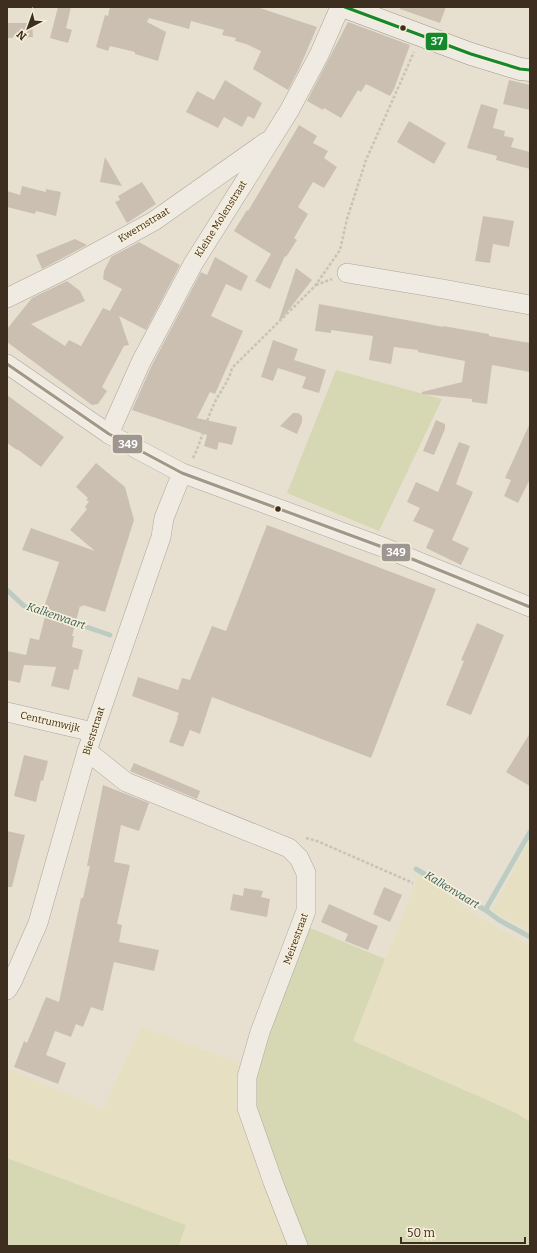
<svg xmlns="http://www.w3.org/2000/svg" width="537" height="1253" font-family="Bitter,serif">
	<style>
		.farmland { fill: #e6dfc2 }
		.green { fill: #d6d7b3 }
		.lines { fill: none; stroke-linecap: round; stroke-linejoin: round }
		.stream { stroke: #bcccc2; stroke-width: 5 }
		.building { fill: #cbbfb2 }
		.street-casing { stroke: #ada599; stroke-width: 20 }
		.secondary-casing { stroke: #9c958a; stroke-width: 23 }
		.path { stroke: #c8c2b9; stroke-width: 2.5; stroke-dasharray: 3 2; stroke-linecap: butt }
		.street { stroke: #efebe3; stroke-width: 19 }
		.secondary { stroke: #efebe3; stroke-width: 22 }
		.bus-1-casing { stroke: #f7eed8; stroke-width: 6 }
		.bus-2-casing { stroke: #f7eed8; stroke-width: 6 }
		.bus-1 { stroke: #9e9690; stroke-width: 3 }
		.bus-2 { stroke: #15882e; stroke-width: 3 }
		.bus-dot { fill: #3d2e20; stroke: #f7eed8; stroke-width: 1.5 }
		.labels { text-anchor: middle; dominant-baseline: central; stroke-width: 3.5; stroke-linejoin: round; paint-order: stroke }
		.street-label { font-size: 10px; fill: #3d2e20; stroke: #f7eed8 }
		.water-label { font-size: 11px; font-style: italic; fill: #2f5d5a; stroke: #f7eed8 }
		.line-badge { stroke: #f7eed8; stroke-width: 1.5 }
		.badge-label { font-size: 11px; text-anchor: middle; font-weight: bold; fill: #fff }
	</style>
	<rect width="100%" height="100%" fill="#e7e0d1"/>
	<g class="farmland">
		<polygon points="530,840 530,930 498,915 494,911 494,907"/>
		<polygon points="419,874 477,916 530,946 530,1122 516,1113 353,1041"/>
		<polygon points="141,1027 242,1064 292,1246 179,1246 186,1225 7,1158 7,1068 103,1110"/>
	</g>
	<g class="green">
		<polygon points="336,370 442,399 379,531 287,493"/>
		<polygon points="308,927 385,959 353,1041 516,1113 530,1122 530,1246 305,1246 269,1151 253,1093 259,1054"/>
		<polygon points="7,1158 186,1225 179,1246 7,1246"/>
	</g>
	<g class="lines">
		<g class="stream">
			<polyline points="7,590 24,606 52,616"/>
			<polyline points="69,621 110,635"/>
			<polyline points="416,869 487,911 499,920 530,937"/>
			<polyline points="487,911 487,907 530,832"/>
		</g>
	</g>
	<g class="building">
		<polygon points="58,7 71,7 66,28 72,30 68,43 50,38"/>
		<polygon points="110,7 257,7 317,27 299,69 288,90 253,69 261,51 246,44 235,41 236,38 222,35 224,30 191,21 189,29 149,18 147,22 166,32 158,61 135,54 135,52 110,46 108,51 96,47 105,15 108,16"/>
		<polygon points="400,7 446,7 440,23 400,9"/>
		<polygon points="348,22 410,45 394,89 390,96 366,84 361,92 358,90 341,118 324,108 323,110 307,101"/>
		<polygon points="7,23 32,23 33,37 7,38"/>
		<polygon points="225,80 262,103 254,119 248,116 242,127 224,117 218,128 186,112 197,91 214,100"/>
		<polygon points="509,80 530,85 530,110 503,104"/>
		<polygon points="481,104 498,109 493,128 505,131 504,136 514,138 511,147 530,152 530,169 496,160 497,156 467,148"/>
		<polygon points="409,121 446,143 434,164 397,142"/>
		<polygon points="299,125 317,136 313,143 328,151 324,158 337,167 324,188 313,182 298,207 308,214 294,238 297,240 286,257 285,256 270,289 255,281 271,254 234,231 247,210 248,211"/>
		<polygon points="105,157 122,186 100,182"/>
		<polygon points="142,182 156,204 127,223 115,202 120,200 118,196"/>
		<polygon points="22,186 46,192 46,189 61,192 56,216 36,211 35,214 7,207 7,191 20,195"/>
		<polygon points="483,216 514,221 509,247 493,244 490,263 475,261"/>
		<polygon points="75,239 87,245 42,269 36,255"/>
		<polygon points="139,242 180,265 146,330 119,316 129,345 124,346 102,387 107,391 98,404 92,405 7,342 7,329 32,298 67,281 80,291 85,301 31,324 65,346 69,340 81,346 103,308 110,311 122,289 103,279 104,271 111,257"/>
		<polygon points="215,257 248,276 241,291 226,284 211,316 243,331 215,394 210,392 197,418 237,427 232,445 219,442 217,450 204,446 207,435 132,410 151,367 201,272 207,275"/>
		<polygon points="296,268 312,280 281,320 279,320"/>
		<polygon points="319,304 428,324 443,327 443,326 489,334 489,336 530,343 530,372 492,365 487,404 472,402 472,399 422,394 422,392 462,382 465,361 418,352 418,350 394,347 391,364 369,360 373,336 331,330 331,333 315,331"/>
		<polygon points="273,340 298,349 294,360 326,370 319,393 302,388 306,377 278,368 273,381 261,377"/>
		<polygon points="7,395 64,437 41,467 17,449 17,450 7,443"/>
		<polygon points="293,413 298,413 302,416 302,422 297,434 280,426"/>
		<polygon points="436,420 445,424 445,429 434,455 423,451"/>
		<polygon points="530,423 530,479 518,503 504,496 511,480 505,478"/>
		<polygon points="459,442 470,446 456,484 473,492 452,540 469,548 461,565 426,548 434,530 413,521 420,508 407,502 416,482 438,492"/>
		<polygon points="96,463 125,487 134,520 105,612 83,605 82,607 80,606 72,636 74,636 72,647 83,650 78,670 74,669 69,690 51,686 56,667 24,665 20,683 7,680 7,651 26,655 30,638 39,640 48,605 45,604 59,562 22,550 31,528 95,551 70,530 87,509 85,507 89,501 86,500 88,498 76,487"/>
		<polygon points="267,525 436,589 371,758 212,697 200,734 190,730 183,747 169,742 178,718 177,717 179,713 132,696 138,677 178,690 182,678 190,680 212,626 226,631"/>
		<polygon points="477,623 504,635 471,715 446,705 464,661 461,660"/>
		<polygon points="530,733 530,786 506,772"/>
		<polygon points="24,755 48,761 43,781 41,780 36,802 14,796"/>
		<polygon points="134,763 200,791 197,799 132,772 130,771"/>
		<polygon points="103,785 149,803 139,831 121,825 114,862 130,865 117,924 122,925 119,942 159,950 154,971 114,962 103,1011 91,1007 83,1027 76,1024 71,1037 55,1031 46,1055 66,1063 58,1084 14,1067 24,1041 27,1043 46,997 59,1002 81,898 83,898 90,866 87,866"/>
		<polygon points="7,831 25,835 12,887 7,887"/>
		<polygon points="384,887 402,895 390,922 373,914"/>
		<polygon points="244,888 263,891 261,897 270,899 267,917 230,910 233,894 243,896"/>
		<polygon points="329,904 378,926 368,950 345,941 348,934 321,922"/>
	</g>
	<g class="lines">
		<defs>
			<g id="street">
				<polyline points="347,273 443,289 530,305"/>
				<polyline points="7,298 66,269 154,221 266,142"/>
				<polyline points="7,364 109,434 182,473 385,548 530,607"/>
				<polyline points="109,434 141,362 193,264 289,111 319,55 340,7"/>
				<polyline points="7,712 93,732"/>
				<polyline points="87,751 126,782 289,848 299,858 306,873 306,911 260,1032 247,1077 247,1108 273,1182 298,1246"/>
				<polyline points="7,990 12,982 38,923 87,751 161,537 164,518 182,473"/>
			</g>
			<polyline id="secondary" points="345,7 471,54 520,69 530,70"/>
		</defs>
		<use href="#street" class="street-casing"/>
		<use href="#secondary" class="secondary-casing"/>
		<g class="path">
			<polyline points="316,285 332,279"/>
			<path d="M193,458C202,440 206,420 215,402C221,390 229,381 232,368L315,286L340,250L347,219L366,160L414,52"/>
			<polyline points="306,838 317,841 413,883"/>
		</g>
		<use href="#street" class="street"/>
		<use href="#secondary" class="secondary"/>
		<defs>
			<polyline id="bus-1" points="7,364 109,434 182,473 385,548 530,607"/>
			<polyline id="bus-2" points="345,7 471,54 520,69 530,70"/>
		</defs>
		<use href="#bus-1" class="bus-1-casing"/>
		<use href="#bus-2" class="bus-2-casing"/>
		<use href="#bus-1" class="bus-1"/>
		<use href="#bus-2" class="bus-2"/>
	</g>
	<g class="bus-dot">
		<circle cx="403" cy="28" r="3.5"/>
		<circle cx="278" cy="509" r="3.5"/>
	</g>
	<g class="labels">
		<g class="street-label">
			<text transform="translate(221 219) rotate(-58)">Kleine Molenstraat</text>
			<text transform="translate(144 225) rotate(-31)">Kwernstraat</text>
			<text transform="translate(50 722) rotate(13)">Centrumwijk</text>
			<text transform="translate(94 731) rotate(-72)">Bieststraat</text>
			<text transform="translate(296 939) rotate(-70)">Meirestraat</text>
		</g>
		<g class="water-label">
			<text transform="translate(56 616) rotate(19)">Kalkenvaart</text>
			<text transform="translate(452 890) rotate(31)">Kalkenvaart</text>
		</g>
	</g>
	<g class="line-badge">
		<rect x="425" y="32" width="23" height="19" rx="4" fill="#15882e"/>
		<rect x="112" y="434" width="31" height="20" rx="4" fill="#9e9690"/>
		<rect x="381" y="543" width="30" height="19" rx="4" fill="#9e9690"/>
	</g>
	<g class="badge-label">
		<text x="437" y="45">37</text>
		<text x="128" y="448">349</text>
		<text x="396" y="556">349</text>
	</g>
	<rect width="537" height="1253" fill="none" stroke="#3d2e20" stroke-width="16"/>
	<g transform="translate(28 28) rotate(221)" stroke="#f7eed8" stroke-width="3" paint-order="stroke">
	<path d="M0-3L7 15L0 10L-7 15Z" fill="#3d2e20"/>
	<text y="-6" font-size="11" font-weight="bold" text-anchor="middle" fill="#3d2e20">N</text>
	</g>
	<path d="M401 1237v6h124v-6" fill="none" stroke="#3d2e20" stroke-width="2"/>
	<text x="407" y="1237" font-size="12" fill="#3d2e20" stroke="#f7eed8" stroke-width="3" paint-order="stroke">50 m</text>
</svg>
